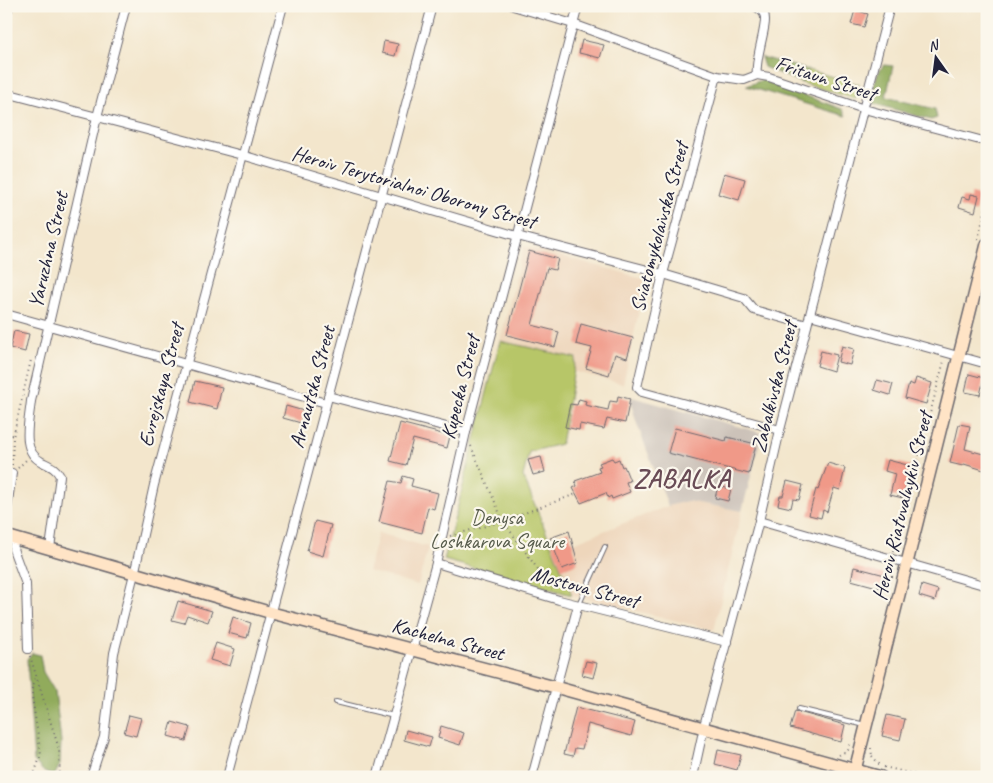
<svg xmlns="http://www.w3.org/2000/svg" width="993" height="783" font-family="Caveat,sans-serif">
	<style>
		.built { fill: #eed6bb }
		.industrial { fill: #ccc2b9 }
		.green { fill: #b7c668; stroke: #6c7452 }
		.forest { fill: #91ab5c; stroke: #5a664c }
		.building { fill: #f09988 }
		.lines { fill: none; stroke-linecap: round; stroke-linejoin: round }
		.lane-casing { stroke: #6b676e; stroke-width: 6 }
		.street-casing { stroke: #6b676e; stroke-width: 10 }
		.secondary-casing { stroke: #6b676e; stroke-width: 14 }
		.path { stroke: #6b676e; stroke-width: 2; stroke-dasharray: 1 4; stroke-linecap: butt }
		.lane { stroke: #fff; stroke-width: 4 }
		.street { stroke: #fff; stroke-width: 8 }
		.secondary { stroke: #ffe4c6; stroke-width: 11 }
		.labels { text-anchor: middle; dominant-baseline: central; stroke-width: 4.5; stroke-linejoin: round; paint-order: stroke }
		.street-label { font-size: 21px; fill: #22223b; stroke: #fbf7ec }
		.park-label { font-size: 21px; fill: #565b4b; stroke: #fbf7ec }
		.district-label { font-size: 26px; font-weight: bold; letter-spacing: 1px; fill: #6a4c56; stroke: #fbf7ec }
	</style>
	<rect width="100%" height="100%" fill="#fbf7ec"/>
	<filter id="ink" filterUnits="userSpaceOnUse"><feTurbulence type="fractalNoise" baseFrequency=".02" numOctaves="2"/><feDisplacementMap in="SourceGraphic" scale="10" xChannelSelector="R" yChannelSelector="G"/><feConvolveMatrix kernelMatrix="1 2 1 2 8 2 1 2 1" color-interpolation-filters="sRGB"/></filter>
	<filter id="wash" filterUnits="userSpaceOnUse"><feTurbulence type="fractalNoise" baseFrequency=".0096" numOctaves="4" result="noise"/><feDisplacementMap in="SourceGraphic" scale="20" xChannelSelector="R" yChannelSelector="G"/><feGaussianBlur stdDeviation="1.12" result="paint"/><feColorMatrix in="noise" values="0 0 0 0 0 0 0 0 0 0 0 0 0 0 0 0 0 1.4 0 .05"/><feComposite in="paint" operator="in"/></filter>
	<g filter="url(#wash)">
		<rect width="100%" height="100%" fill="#f3e6cc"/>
		<g class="built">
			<polygon points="524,246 646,279 623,384 573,371 575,358 500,341"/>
			<polygon points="687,501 742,511 714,630 572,595 555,550 668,506"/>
			<polygon points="378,533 428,547 418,585 368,571"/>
		</g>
		<polygon class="industrial" points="632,397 762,433 742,511 687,501 668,506 637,424 631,404"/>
		<g class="green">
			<polygon points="808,70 859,84 856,99 802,83"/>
			<polygon points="500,341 576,358 561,444 529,452 523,476 572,595 444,560"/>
		</g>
		<g class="forest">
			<polygon points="761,57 808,70 802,83 764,67"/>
			<path d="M884,65L893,66L886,97L935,109L937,118L931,120L873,103C872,91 875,74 884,65Z"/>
			<polygon points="762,80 842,109 846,116 746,86"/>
			<polygon points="32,653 40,655 43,672 55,692 61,741 60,765 54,776 44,772 34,761 27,659"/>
		</g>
		<g id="blocks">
			<g class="building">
				<polygon points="855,10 868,14 864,27 851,24"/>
				<polygon points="582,40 604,45 600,58 579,53"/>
				<polygon points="384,41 398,44 395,56 382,53"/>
				<polygon points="724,173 745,179 739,200 718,194"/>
				<polygon points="971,194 979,196 975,212 959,207 962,197 970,199"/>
				<polygon points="529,251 558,259 555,270 547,268 532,325 559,332 555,347 507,335"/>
				<polygon points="581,324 633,338 627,358 615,354 609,375 586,368 592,348 576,344"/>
				<polygon points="14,331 29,334 25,352 10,348"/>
				<polygon points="842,346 854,349 850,365 838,362"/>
				<polygon points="821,351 837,355 833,371 817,366"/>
				<polygon points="969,374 984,378 980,395 965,392"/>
				<polygon points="916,378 932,383 926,404 905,398 909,383 914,385"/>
				<polygon points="877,380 893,384 890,395 874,390"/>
				<polygon points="195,381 222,387 217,409 190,402"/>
				<polygon points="618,396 630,399 625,423 607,419 604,429 580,424 579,430 565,427 570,404 577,405 579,399 586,401 585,405 608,410 610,401 617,402"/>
				<polygon points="286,406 304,411 301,423 283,418"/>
				<polygon points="400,423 450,436 447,448 413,439 406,465 390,461"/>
				<polygon points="959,424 970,426 965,449 987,455 987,471 964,464 963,466 950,463"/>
				<polygon points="675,428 726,441 727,437 756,444 749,474 668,453"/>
				<polygon points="541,457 545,472 533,475 528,460"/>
				<polygon points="612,458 614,461 619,459 622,467 624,466 630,481 626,482 630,492 612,499 611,496 608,498 606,493 581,503 573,488 577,486 575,481 600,472 598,467 601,466 599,463"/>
				<polygon points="888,460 911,466 903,498 890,495 895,474 885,471"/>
				<polygon points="828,463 845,468 840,490 834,488 827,512 823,510 821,518 809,515 816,489 818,490"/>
				<polygon points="403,476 413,479 411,486 438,493 434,509 428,507 422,533 379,522 390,481 401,483"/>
				<polygon points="787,481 803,485 799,500 793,499 791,508 778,505 780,496 783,496"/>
				<polygon points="718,486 731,489 728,501 715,498"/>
				<polygon points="315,521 331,525 323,556 307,551"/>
				<polygon points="569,531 578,563 562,569 550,538"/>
				<polygon points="854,567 885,575 881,588 851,580"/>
				<polygon points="922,585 938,590 935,601 919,596"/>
				<polygon points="178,601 212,611 208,622 187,615 184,623 172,620"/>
				<polygon points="233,617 251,623 247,638 228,633"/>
				<polygon points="216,643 235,649 230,666 210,660"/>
				<polygon points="586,661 597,663 593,678 582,675"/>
				<polygon points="576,707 635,722 631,736 588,724 582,749 575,748 573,756 564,754"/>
				<polygon points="795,711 845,725 841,742 790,728"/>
				<polygon points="129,715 141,718 136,736 124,733"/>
				<polygon points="887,715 905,719 900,740 882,736"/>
				<polygon points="172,722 190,727 186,741 168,736"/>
				<polygon points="441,726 464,733 460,745 438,738"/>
				<polygon points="406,730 432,737 429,747 404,740"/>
				<polygon points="718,750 741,755 737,770 715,764"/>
			</g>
		</g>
	</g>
	<g filter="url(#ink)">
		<use href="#blocks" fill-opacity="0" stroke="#6b676e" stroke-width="1"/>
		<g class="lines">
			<defs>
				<g id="lane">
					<polyline points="579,604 605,547"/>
					<polyline points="336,702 394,716"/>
					<polyline points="799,709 865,725"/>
				</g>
				<g id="street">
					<polyline points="513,6 573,24 717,76 744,80 757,75 769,77 864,109 987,142"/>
					<path d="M755,6C758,8 762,10 764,14C769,23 754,59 757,75"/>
					<polyline points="717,76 663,274 637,387 642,392 780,430"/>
					<polyline points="6,93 242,155 517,236 663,274 744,298 754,310 807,325"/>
					<polyline points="6,314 326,403"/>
					<polyline points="810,315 987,364"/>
					<polyline points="328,396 466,432"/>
					<polyline points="6,516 12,473"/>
					<polyline points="759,521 987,586"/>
					<polyline points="15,538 13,549 26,584 28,649"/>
					<path d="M50,548L60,476C56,468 50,466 42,462C20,451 29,422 31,401L97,117L126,6"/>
					<polyline points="436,563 559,600 727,642"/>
					<polyline points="91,777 104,737 114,653 136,566 154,485 283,6"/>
					<polyline points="227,777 432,6"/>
					<polyline points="377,777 436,563 466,432 578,6"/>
					<polyline points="532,777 578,605"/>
					<polyline points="693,777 705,722 759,521 780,430 890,6"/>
				</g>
				<g id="secondary">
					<polyline points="6,9 7,6"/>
					<polyline points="6,536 272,613 555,687 881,777"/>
					<polyline points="855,770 987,244"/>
				</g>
			</defs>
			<use href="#lane" class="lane-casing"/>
			<use href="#street" class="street-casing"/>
			<use href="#secondary" class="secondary-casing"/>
			<g class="path">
				<polyline points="978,239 987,203"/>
				<polyline points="6,434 14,436"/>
				<polyline points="471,446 503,521 552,589"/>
				<polyline points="12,465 13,437 31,360"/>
				<polyline points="18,468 27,459"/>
				<polyline points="450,536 503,521 576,494"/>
				<polyline points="893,552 944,361"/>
				<polyline points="892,566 892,577"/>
				<polyline points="30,656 59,749 60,777"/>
				<polyline points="871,748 872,756"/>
				<polyline points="839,755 848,750 850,744"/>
				<polyline points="872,756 880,765"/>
				<polyline points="884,767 926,777"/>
				<polyline points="33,777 41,755 32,696 35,676"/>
			</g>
			<use href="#lane" class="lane"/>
			<use href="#street" class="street"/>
			<use href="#secondary" class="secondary"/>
		</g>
	</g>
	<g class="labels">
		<g class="street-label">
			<text transform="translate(826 78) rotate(18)">Fritaun Street</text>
			<text transform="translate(414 187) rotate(16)">Heroiv Terytorialnoi Oborony Street</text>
			<text transform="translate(659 227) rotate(-75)">Sviatomykolaivska Street</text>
			<text transform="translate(48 250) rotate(-77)">Yaruzhna Street</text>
			<text transform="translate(161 385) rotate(-75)">Evrejskaya Street</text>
			<text transform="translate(312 387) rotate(-75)">Arnautska Street</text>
			<text transform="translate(460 387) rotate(-76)">Kupecka Street</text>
			<text transform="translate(774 387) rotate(-76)">Zabalkivska Street</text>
			<text transform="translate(902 506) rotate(-76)">Heroiv Riatuvalnykiv Street</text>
			<text transform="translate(585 587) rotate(15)">Mostova Street</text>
			<text transform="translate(448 639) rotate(15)">Kachelna Street</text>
		</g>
		<g class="park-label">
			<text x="497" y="517">Denysa<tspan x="497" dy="24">Loshkarova Square</tspan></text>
		</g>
		<g class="district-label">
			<text x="682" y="478">ZABALKA</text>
		</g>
	</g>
	<rect width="993" height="783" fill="none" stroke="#fbf7ec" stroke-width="25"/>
	<g transform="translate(936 58) rotate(346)" stroke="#fbf7ec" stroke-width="4" paint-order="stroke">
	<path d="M0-4L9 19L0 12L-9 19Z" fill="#22223b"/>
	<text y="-8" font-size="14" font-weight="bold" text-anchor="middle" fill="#22223b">N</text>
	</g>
</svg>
